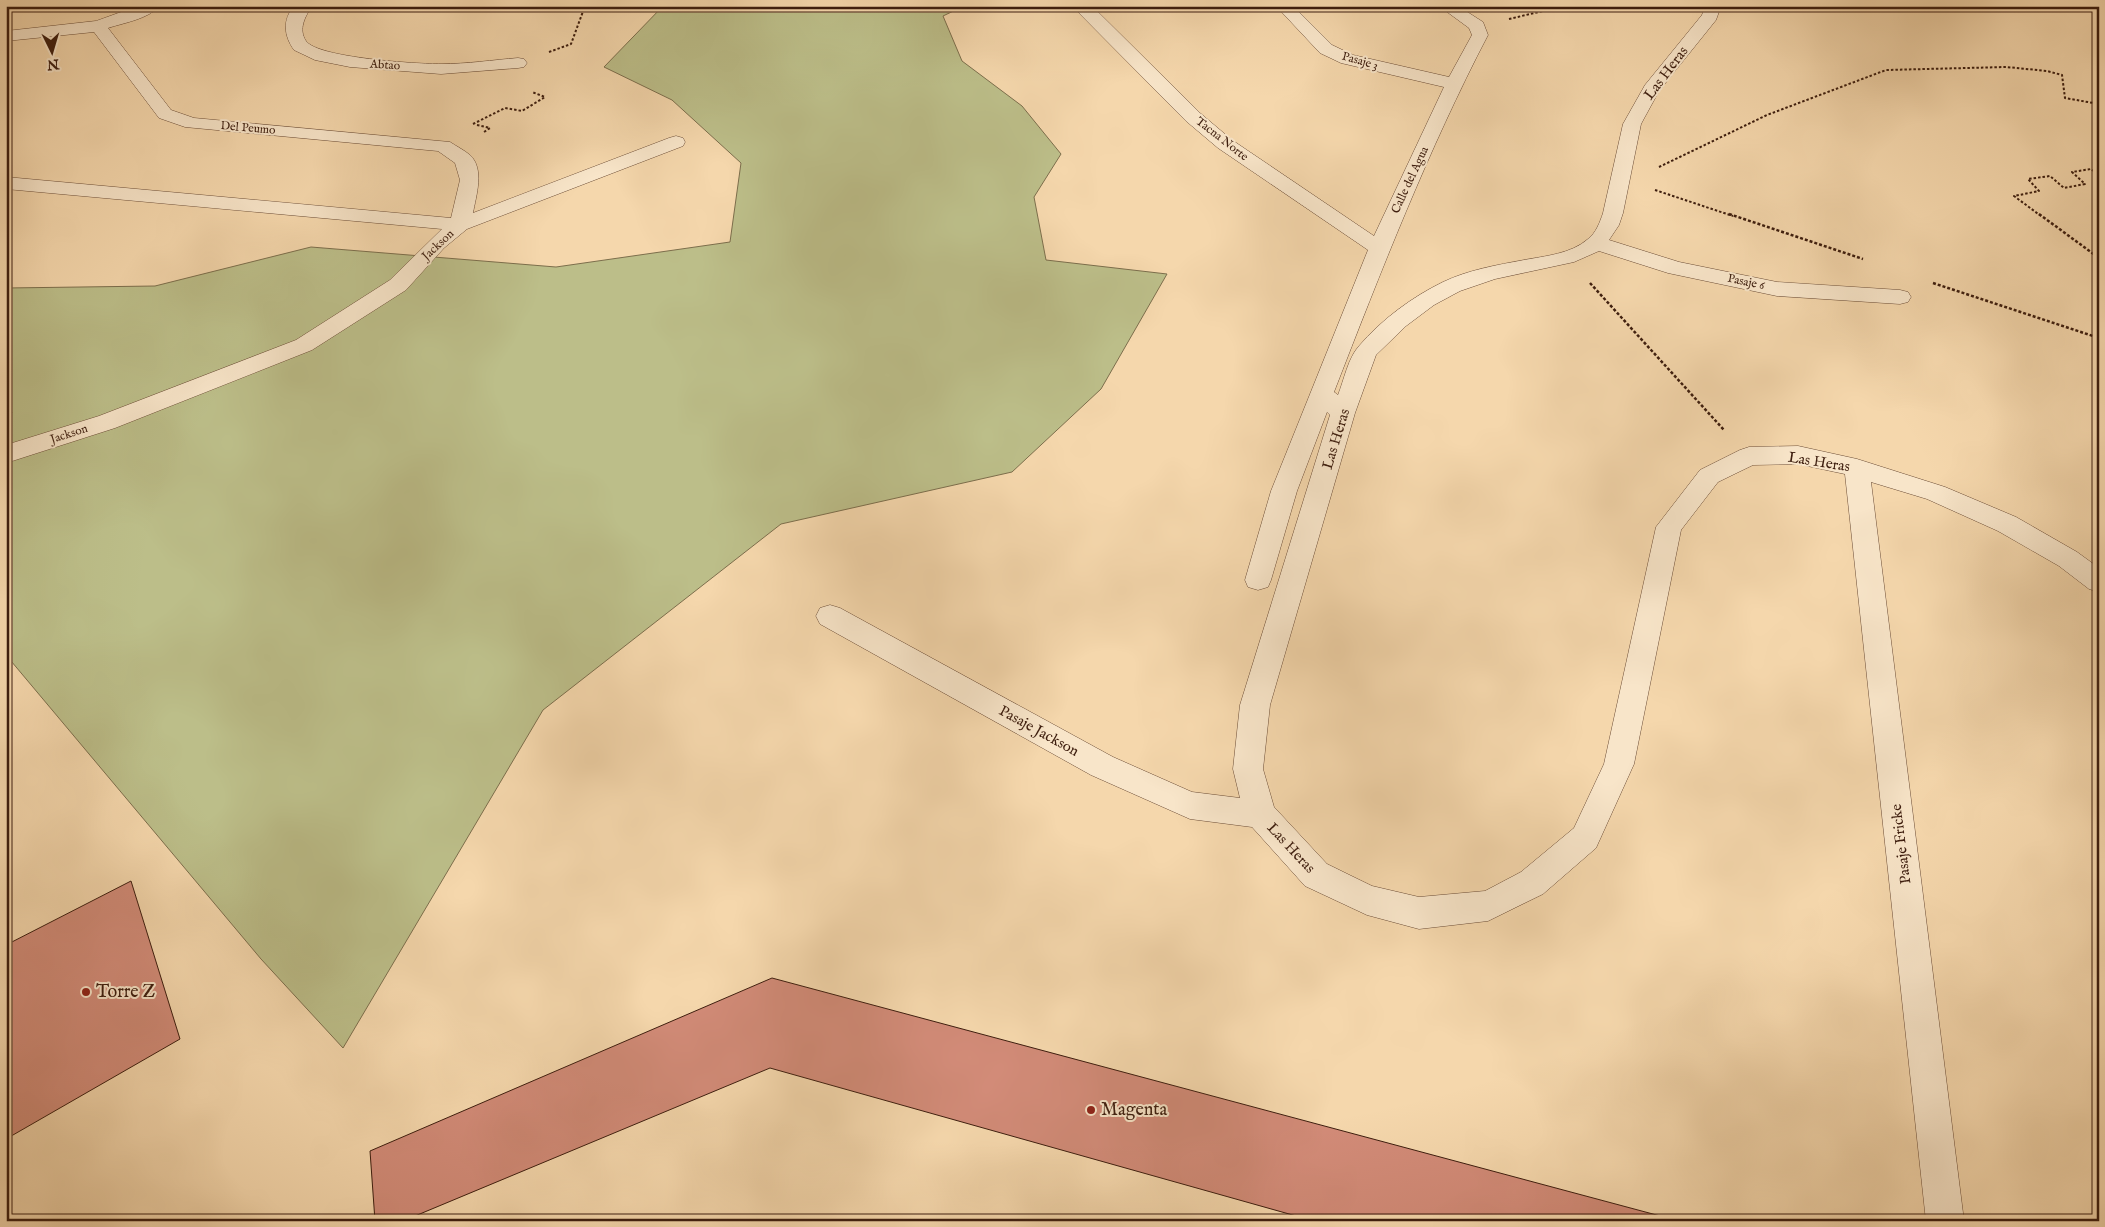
<svg xmlns="http://www.w3.org/2000/svg" width="2105" height="1227" font-family="'IM FELL English',serif">
	<style>
		.green { fill: #bcbe89; stroke: #7c6e4c }
		.building { fill: #d28b78; stroke: #3d1d0e }
		.lines { fill: none; stroke-linecap: round; stroke-linejoin: round }
		.minor-casing { stroke: #6b4c36; stroke-width: 1 }
		.path-far1 { stroke: #3d1d0e; stroke-width: 2; stroke-dasharray: 2.5 2; stroke-linecap: butt }
		.path { stroke: #3d1d0e; stroke-width: 2.5; stroke-dasharray: 3 2; stroke-linecap: butt }
		.minor { fill: #f8e5c9; fill-rule: evenodd }
		.poi-dot { fill: #8f2418; stroke: #f8e5c9; stroke-width: 2 }
		.labels { text-anchor: middle; dominant-baseline: central; stroke-width: 4; stroke-linejoin: round; paint-order: stroke }
		.far-street-label { font-size: 12px; fill: #3d1d0e; stroke: #f8e5c9 }
		.street-label { font-size: 15px; fill: #3d1d0e; stroke: #f8e5c9 }
		.near-poi-label { font-size: 18px; fill: #3d1d0e; stroke: #f8e5c9; text-anchor: start }
	</style>
	<rect width="100%" height="100%" fill="#f5d7ac"/>
	<filter id="stains"><feTurbulence type="fractalNoise" baseFrequency=".004" numOctaves="4"/><feColorMatrix values="0 0 0 0 .2 0 0 0 0 .09 0 0 0 0 .02 0 0 0 .5 -.17"/></filter>
	<radialGradient id="worn" r=".72"><stop offset=".6" stop-color="#630" stop-opacity="0"/><stop offset="1" stop-color="#630" stop-opacity=".3"/></radialGradient>
	<polygon class="green" points="663,6 964,6 943,16 962,61 1022,106 1061,154 1034,197 1046,260 1167,274 1101,389 1012,472 781,524 543,710 343,1048 261,959 6,655 6,426 12,412 6,410 6,288 155,286 311,247 556,267 730,242 741,163 672,100 604,67"/>
	<g class="building">
		<polygon points="131,881 180,1039 6,1139 6,945"/>
		<polygon points="772,978 1679,1221 1314,1221 770,1068 403,1221 375,1221 370,1151"/>
	</g>
	<g class="lines">
		<defs>
			<g id="minor">
				<path d="M138,6H159C149,19 123,23 108,28L171,110L194,118L450,142C456,146 464,150 470,155C485,169 476,196 473,213L669,138L676,136L683,138L685,142L683,146L467,229L444,248L406,290L312,350L115,428L6,463V445L99,416L296,340L390,280L442,229L6,189V177L451,218L460,180L455,163L438,151L185,127L159,118L94,32L6,41V31L96,21Z"/>
				<path d="M294,6H312C305,17 298,29 306,41C318,58 418,64 441,64C467,64 493,60 518,58L524,59L527,63L524,67L518,68L441,74L350,67L315,60L294,50C284,36 282,20 294,6Z"/>
				<path d="M1076,6H1092L1200,113L1232,140L1374,236L1444,87L1341,63L1320,53L1276,6H1293L1332,45L1353,55L1449,77L1472,35L1469,28L1439,6H1458L1483,22L1488,35C1428,150 1381,271 1334,392L1338,395C1344,380 1348,358 1359,346C1381,320 1412,297 1443,282C1468,270 1497,265 1524,260C1545,256 1571,254 1588,239C1596,233 1600,222 1603,213L1623,124L1645,85L1702,15L1705,6H1721L1716,20L1659,91L1641,124L1623,213L1619,225L1609,240L1679,262L1777,282L1900,290L1908,292L1911,297L1908,302L1900,304L1777,296L1668,273L1599,251L1574,262L1495,279L1460,291L1434,305L1406,326L1376,355L1355,413L1270,705L1263,769L1274,807L1327,864L1372,886L1419,897L1485,891L1521,872L1574,828L1604,764L1656,527L1700,470L1740,450L1749,447L1798,446L1857,459L1945,487L2016,517L2077,552L2099,568V592L2089,589L2059,566L1998,531L1927,499L1871,482L1964,1221H1926L1845,474L1798,464L1753,465L1718,482L1681,530L1634,764L1596,848L1543,894L1488,921L1419,929L1367,915L1305,886L1252,827L1190,819L1091,775L820,624L816,616L820,608L830,605L840,608L1113,757L1192,792L1240,798L1233,769L1240,705L1330,415L1327,412L1297,491L1271,580L1268,587L1258,590L1248,587L1245,580L1271,491L1368,250L1218,148L1186,121L1079,13Z"/>
			</g>
		</defs>
		<use href="#minor" class="minor-casing"/>
		<g class="path-far1">
			<polyline points="1509,19 1564,6"/>
			<polyline points="549,52 571,44 585,6"/>
			<polyline points="473,124 505,108 522,111 545,97 532,92"/>
			<polyline points="477,125 490,128 484,132"/>
			<polyline points="1659,167 1767,115 1886,70 2006,67 2047,71 2062,75 2065,98 2099,104"/>
			<polyline points="1655,190 1733,216"/>
			<polyline points="2041,216 2014,196 2039,191 2028,179 2050,176 2064,188 2085,184 2072,172 2091,169 2099,175"/>
		</g>
		<g class="path">
			<polyline points="1729,214 1863,259"/>
			<polyline points="2039,214 2099,258"/>
			<polyline points="1590,283 1724,430"/>
			<polyline points="1933,283 2099,338"/>
		</g>
		<use href="#minor" class="minor"/>
	</g>
	<g class="poi-dot">
		<circle cx="86" cy="992" r="5"/>
		<circle cx="1091" cy="1110" r="5"/>
	</g>
	<g class="labels">
		<g class="far-street-label">
			<text transform="translate(1360 61) rotate(16)">Pasaje 3</text>
			<text transform="translate(385 65) rotate(4)">Abtao</text>
			<text transform="translate(248 128) rotate(5)">Del Peumo</text>
			<text transform="translate(1222 139) rotate(38)">Tacna Norte</text>
			<text transform="translate(1410 180) rotate(-65)">Calle del Agua</text>
			<text transform="translate(438 245) rotate(-43)">Jackson</text>
			<text transform="translate(1746 282) rotate(12)">Pasaje 6</text>
			<text transform="translate(69 434) rotate(-18)">Jackson</text>
		</g>
		<g class="street-label">
			<text transform="translate(1666 73) rotate(-53)">Las Heras</text>
			<text transform="translate(1336 439) rotate(-73)">Las Heras</text>
			<text transform="translate(1819 462) rotate(9)">Las Heras</text>
			<text transform="translate(1039 731) rotate(29)">Pasaje Jackson</text>
			<text transform="translate(1901 844) rotate(-97)">Pasaje Fricke</text>
			<text transform="translate(1291 848) rotate(47)">Las Heras</text>
		</g>
		<g class="near-poi-label">
			<text x="96" y="992">Torre Z</text>
			<text x="1101" y="1110">Magenta</text>
		</g>
	</g>
	<rect width="2105" height="1227" fill="none" stroke="#f5d7ac" stroke-width="25"/>
	<rect x="8" y="8" width="2090" height="1212" fill="none" stroke="#3d1d0e" stroke-width="2.5"/>
	<rect x="12" y="12" width="2080" height="1202" fill="none" stroke="#3d1d0e"/>
	<g transform="translate(52 52) rotate(175)" stroke="#f8e5c9" stroke-width="4" paint-order="stroke">
	<path d="M0-4L9 19L0 12L-9 19Z" fill="#3d1d0e"/>
	<text y="-8" font-size="14" font-weight="bold" text-anchor="middle" fill="#3d1d0e">N</text>
	</g>
	<rect width="100%" height="100%" filter="url(#stains)"/>
	<rect width="100%" height="100%" fill="url(#worn)"/>
</svg>
